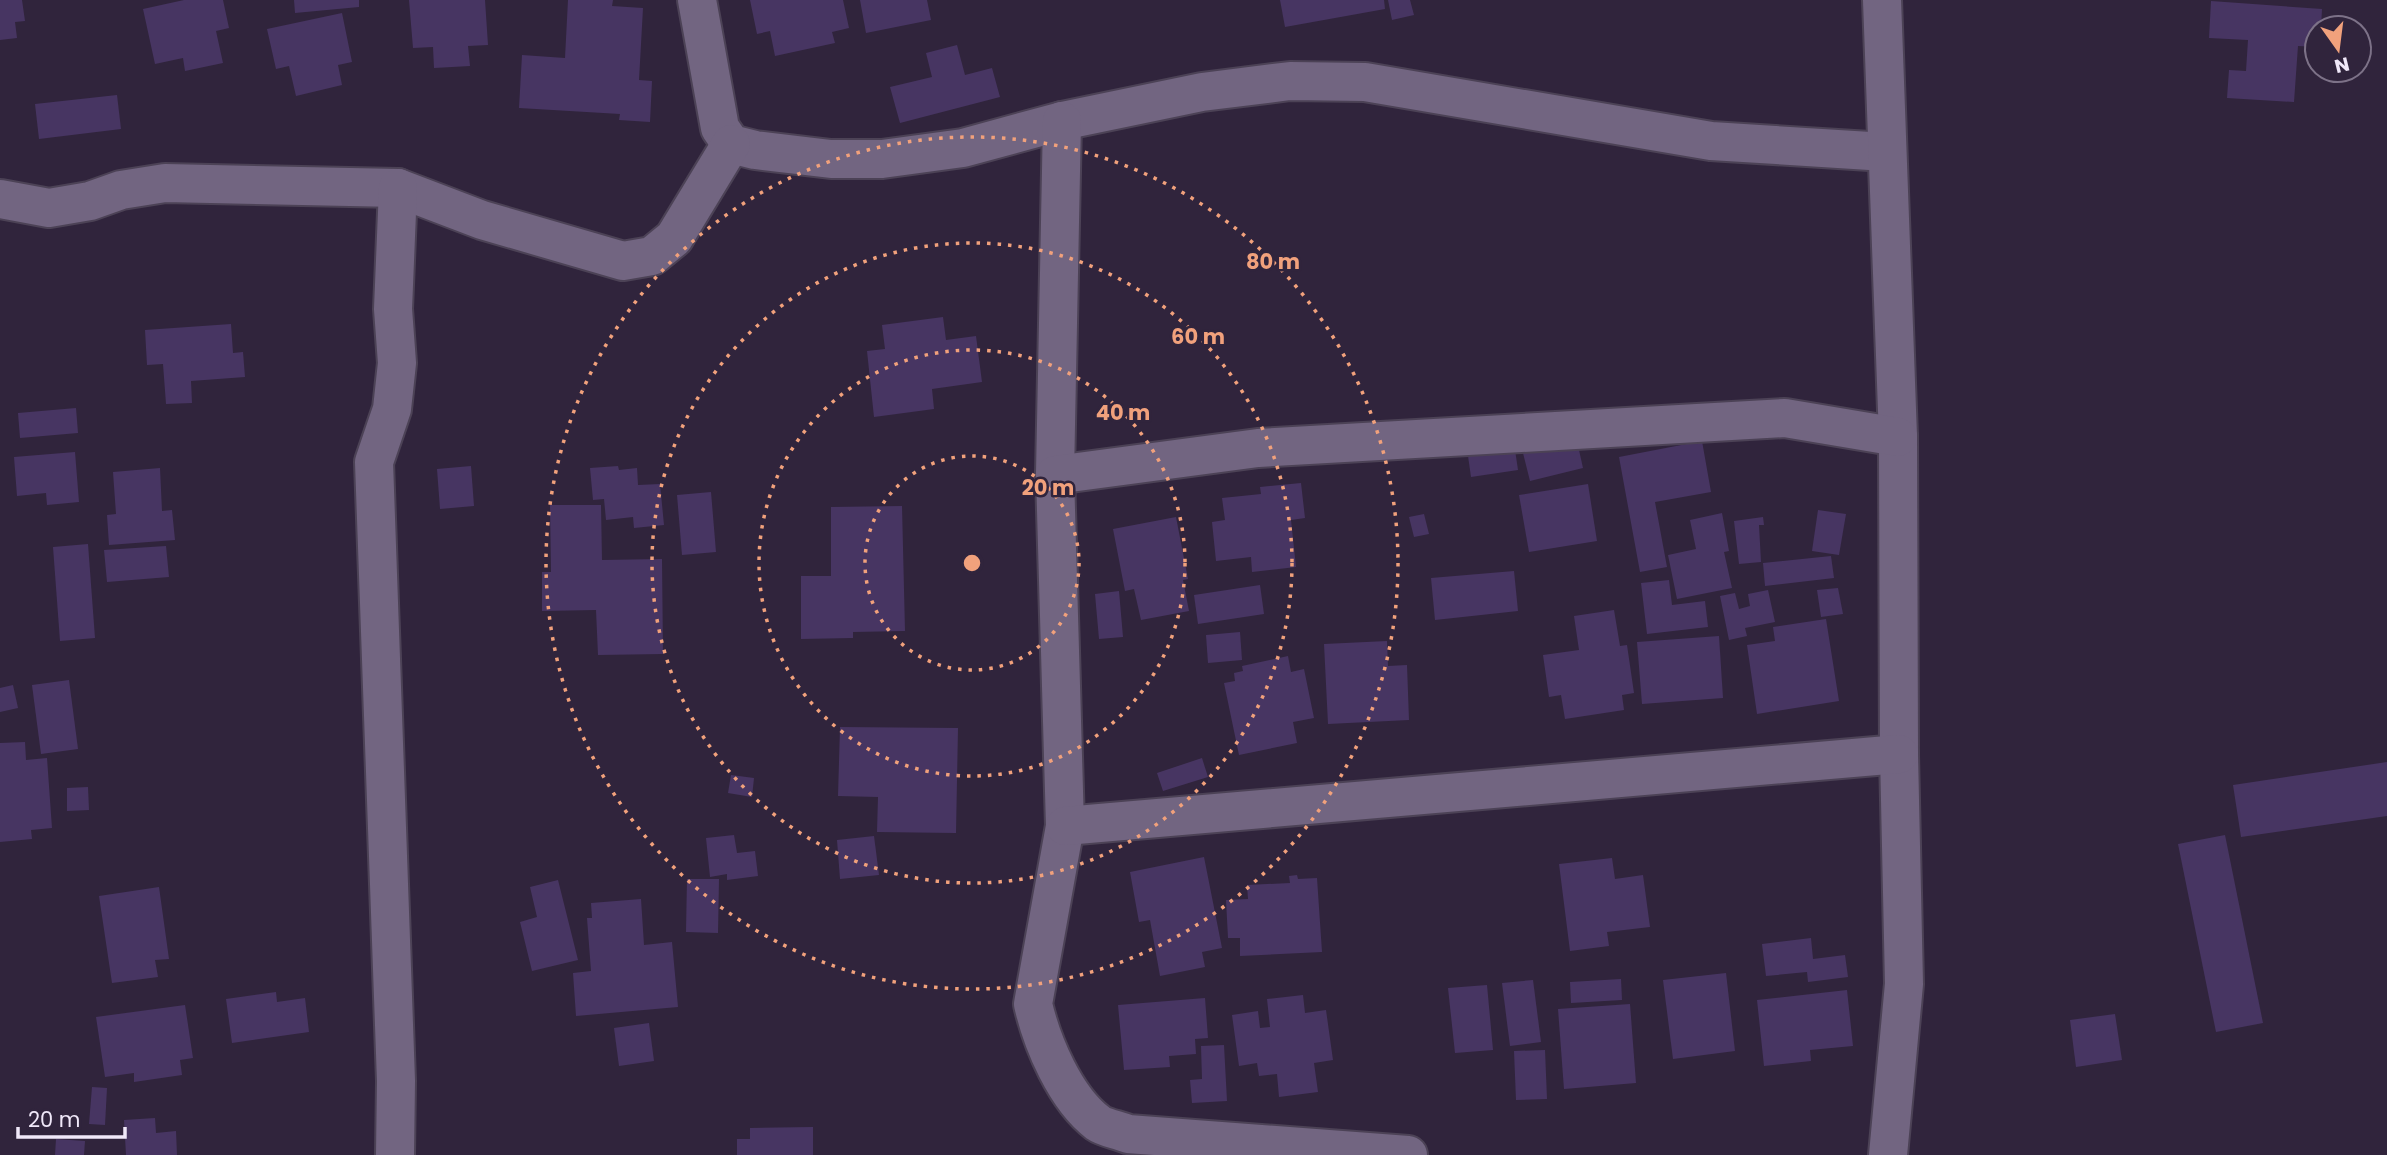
<svg xmlns="http://www.w3.org/2000/svg" width="2387" height="1155" font-family="Poppins,sans-serif">
	<style>
		.building { fill: #473562 }
		.lines { fill: none; stroke-linecap: round; stroke-linejoin: round }
		.minor-casing { stroke: #4c4256; stroke-width: 42 }
		.minor { stroke: #726581; stroke-width: 38 }
		.ring { fill: none; stroke: #f1a17c; stroke-width: 3.5; stroke-dasharray: 3.5 7 }
		.centre { fill: #f1a17c; stroke: #30243c; stroke-width: 3.5 }
		.ring-label { font-size: 21px; text-anchor: middle; font-weight: bold; fill: #f1a17c; stroke: #30243c; stroke-width: 5; stroke-linejoin: round; paint-order: stroke }
	</style>
	<rect width="100%" height="100%" fill="#30243c"/>
	<g class="building">
		<polygon points="0,0 22,0 25,21 15,22 17,38 0,40"/>
		<polygon points="184,0 223,0 229,28 216,31 223,63 185,71 183,58 155,64 143,9"/>
		<polygon points="294,0 359,0 359,7 295,13"/>
		<polygon points="409,0 485,0 488,45 468,46 470,66 434,68 433,47 413,48"/>
		<polygon points="568,0 613,0 612,6 643,8 639,80 652,81 650,122 619,120 620,114 519,108 522,55 565,58"/>
		<polygon points="750,0 843,0 849,28 832,32 835,43 775,56 770,31 757,34"/>
		<polygon points="860,0 927,0 931,20 866,33"/>
		<polygon points="1280,0 1384,0 1385,9 1285,27"/>
		<polygon points="1388,0 1410,0 1414,15 1392,20"/>
		<polygon points="2211,1 2322,9 2321,28 2317,28 2317,47 2298,46 2294,102 2227,98 2229,70 2246,71 2248,40 2209,38"/>
		<polygon points="342,13 352,62 338,65 342,85 296,96 289,66 276,69 267,29"/>
		<polygon points="957,45 965,75 992,68 1000,97 900,123 890,87 932,77 926,53"/>
		<polygon points="117,95 121,129 39,139 35,104"/>
		<polygon points="943,317 946,340 976,336 982,382 932,389 934,409 874,417 867,351 885,349 882,325"/>
		<polygon points="231,324 233,353 243,352 245,377 191,381 192,403 166,404 163,364 147,365 145,330"/>
		<polygon points="76,408 78,433 20,438 18,413"/>
		<polygon points="1577,441 1583,468 1530,481 1523,453"/>
		<polygon points="1702,441 1711,492 1655,502 1667,567 1640,572 1619,457"/>
		<polygon points="1514,443 1518,470 1471,477 1467,449"/>
		<polygon points="75,452 79,502 47,505 46,493 17,496 14,457"/>
		<polygon points="471,466 474,506 440,509 437,469"/>
		<polygon points="618,466 619,470 637,468 638,485 660,484 664,525 634,528 633,517 606,520 604,499 593,500 590,468"/>
		<polygon points="160,468 162,511 172,510 175,540 109,545 107,515 116,514 113,472"/>
		<polygon points="1301,483 1305,518 1291,520 1296,567 1252,572 1251,557 1216,561 1212,522 1225,520 1222,498 1261,494 1260,487"/>
		<polygon points="1588,484 1597,541 1529,552 1519,495"/>
		<polygon points="711,492 716,552 682,555 677,495"/>
		<polygon points="550,505 601,505 602,560 662,559 663,654 598,655 596,610 542,611 542,572 551,572"/>
		<polygon points="902,506 905,631 853,632 853,638 801,639 801,576 831,576 831,507"/>
		<polygon points="1818,510 1846,514 1839,555 1812,551"/>
		<polygon points="1722,513 1729,551 1724,552 1732,588 1677,599 1668,555 1696,549 1690,520"/>
		<polygon points="1424,514 1429,534 1414,537 1409,517"/>
		<polygon points="1176,517 1188,579 1183,580 1189,611 1141,620 1134,589 1125,591 1113,529"/>
		<polygon points="1763,517 1764,525 1759,525 1761,562 1739,564 1734,521"/>
		<polygon points="88,544 95,638 60,641 53,547"/>
		<polygon points="166,546 169,577 107,582 104,550"/>
		<polygon points="1831,556 1834,578 1765,586 1763,563"/>
		<polygon points="1514,571 1518,611 1435,620 1431,578"/>
		<polygon points="1669,580 1672,605 1705,601 1708,627 1647,634 1641,583"/>
		<polygon points="1260,585 1264,614 1198,624 1194,595"/>
		<polygon points="1838,588 1843,614 1821,617 1817,590"/>
		<polygon points="1768,590 1775,622 1745,628 1747,636 1729,640 1720,596 1735,593 1739,609 1750,606 1748,594"/>
		<polygon points="1119,591 1123,637 1099,639 1095,594"/>
		<polygon points="1614,610 1620,646 1627,645 1634,693 1622,695 1624,710 1565,719 1561,695 1549,697 1543,655 1579,650 1574,616"/>
		<polygon points="1826,619 1839,701 1757,714 1747,645 1775,641 1773,627"/>
		<polygon points="1240,632 1242,660 1208,663 1206,635"/>
		<polygon points="1719,636 1723,698 1642,704 1637,642"/>
		<polygon points="1387,641 1388,666 1407,665 1409,720 1328,724 1324,644"/>
		<polygon points="1288,656 1291,672 1304,669 1314,718 1293,722 1297,743 1239,755 1224,683 1235,681 1234,673 1243,671 1242,666"/>
		<polygon points="69,680 78,749 41,754 32,685"/>
		<polygon points="13,685 18,708 0,712 0,688"/>
		<polygon points="840,727 958,728 956,833 877,832 878,797 838,796"/>
		<polygon points="25,742 26,760 47,758 52,828 31,830 32,839 0,842 0,743"/>
		<polygon points="1202,758 1208,777 1163,791 1157,773"/>
		<polygon points="2387,762 2387,816 2241,837 2233,785"/>
		<polygon points="731,775 754,778 752,797 728,793"/>
		<polygon points="88,787 89,810 67,811 67,788"/>
		<polygon points="734,835 737,853 755,851 758,876 727,880 727,874 710,877 706,838"/>
		<polygon points="2225,835 2263,1023 2216,1032 2178,844"/>
		<polygon points="874,836 879,875 840,879 837,840"/>
		<polygon points="1204,857 1222,948 1202,952 1205,967 1160,976 1150,920 1139,922 1130,872"/>
		<polygon points="1612,858 1615,879 1643,875 1650,927 1607,932 1609,946 1570,951 1559,864"/>
		<polygon points="1297,875 1298,879 1317,878 1322,952 1240,956 1240,938 1228,938 1226,900 1248,899 1247,885 1290,883 1289,876"/>
		<polygon points="687,879 719,879 718,933 686,932"/>
		<polygon points="558,880 578,960 532,971 520,922 537,917 530,887"/>
		<polygon points="159,887 169,959 155,960 158,977 112,983 99,896"/>
		<polygon points="641,899 644,945 672,942 678,1007 576,1016 573,973 591,971 587,918 592,918 591,903"/>
		<polygon points="1811,938 1813,959 1845,955 1848,977 1808,982 1807,972 1766,976 1762,944"/>
		<polygon points="1726,973 1735,1051 1673,1059 1663,980"/>
		<polygon points="1621,979 1622,1000 1571,1003 1570,982"/>
		<polygon points="1533,980 1541,1042 1510,1046 1502,983"/>
		<polygon points="1487,985 1493,1050 1455,1053 1448,988"/>
		<polygon points="1847,990 1853,1046 1810,1050 1811,1061 1764,1066 1757,1000"/>
		<polygon points="276,992 277,1002 305,998 309,1032 232,1043 226,999"/>
		<polygon points="1303,995 1305,1013 1326,1010 1333,1060 1314,1063 1318,1092 1279,1097 1277,1074 1259,1076 1257,1063 1239,1066 1232,1015 1258,1011 1260,1028 1270,1027 1267,999"/>
		<polygon points="1205,998 1208,1038 1195,1039 1196,1054 1169,1056 1170,1067 1124,1070 1118,1005"/>
		<polygon points="1630,1004 1636,1083 1564,1089 1558,1009"/>
		<polygon points="185,1005 193,1058 180,1060 182,1075 134,1082 134,1073 105,1077 96,1017"/>
		<polygon points="2115,1014 2122,1060 2076,1067 2070,1020"/>
		<polygon points="649,1023 654,1061 619,1066 614,1028"/>
		<polygon points="1224,1045 1227,1101 1192,1103 1190,1080 1202,1079 1201,1046"/>
		<polygon points="1545,1050 1547,1099 1516,1100 1514,1051"/>
		<polygon points="92,1087 107,1088 105,1125 89,1124"/>
		<polygon points="155,1118 156,1133 176,1131 177,1155 126,1155 124,1120"/>
		<polygon points="813,1127 813,1155 737,1155 737,1139 750,1139 750,1128"/>
		<polygon points="56,1139 85,1141 84,1155 55,1155"/>
	</g>
	<g class="lines">
		<defs>
			<g id="minor">
				<polyline points="697,0 720,128 731,144 755,150 831,159 882,159 963,148 1062,121 1202,92 1290,81 1365,82 1711,141 1886,152"/>
				<polyline points="1882,0 1898,437 1899,754 1904,984 1888,1155"/>
				<path d="M1062,121L1055,475L1065,826L1033,1004C1042,1043 1065,1098 1098,1123C1105,1128 1119,1130 1128,1134L1408,1155"/>
				<polyline points="0,199 49,208 90,201 121,190 165,183 398,188 482,220 623,261 652,256 674,238 731,144"/>
				<polyline points="1055,475 1258,448 1785,418 1898,437"/>
				<polyline points="1065,826 1899,754"/>
				<polyline points="395,1155 396,1081 374,462 392,409 397,363 393,309 398,188"/>
			</g>
		</defs>
		<use href="#minor" class="minor-casing"/>
		<use href="#minor" class="minor"/>
	</g>
	<g class="ring">
		<circle cx="972" cy="563" r="107"/>
		<circle cx="972" cy="563" r="213"/>
		<circle cx="972" cy="563" r="320"/>
		<circle cx="972" cy="563" r="426"/>
	</g>
	<circle cx="972" cy="563" r="10" class="centre"/>
	<g class="ring-label">
		<text x="1273" y="269">80 m</text>
		<text x="1198" y="344">60 m</text>
		<text x="1123" y="420">40 m</text>
		<text x="1048" y="495">20 m</text>
	</g>
	<g transform="translate(2338 49) rotate(166)"><circle r="33" fill="#30243c" stroke="#7d7288" stroke-width="2"/>
	<path d="M0-5L12 26L0 18L-12 26Z" fill="#f1a17c"/>
	<text y="-10" font-size="19" font-weight="bold" text-anchor="middle" fill="#f0e8f9">N</text>
	</g>
	<path d="M18 1127v10h107v-10" fill="none" stroke="#f0e8f9" stroke-width="3.5"/>
	<text x="28" y="1127" font-size="21" fill="#f0e8f9" stroke="#30243c" stroke-width="5" paint-order="stroke">20 m</text>
</svg>
